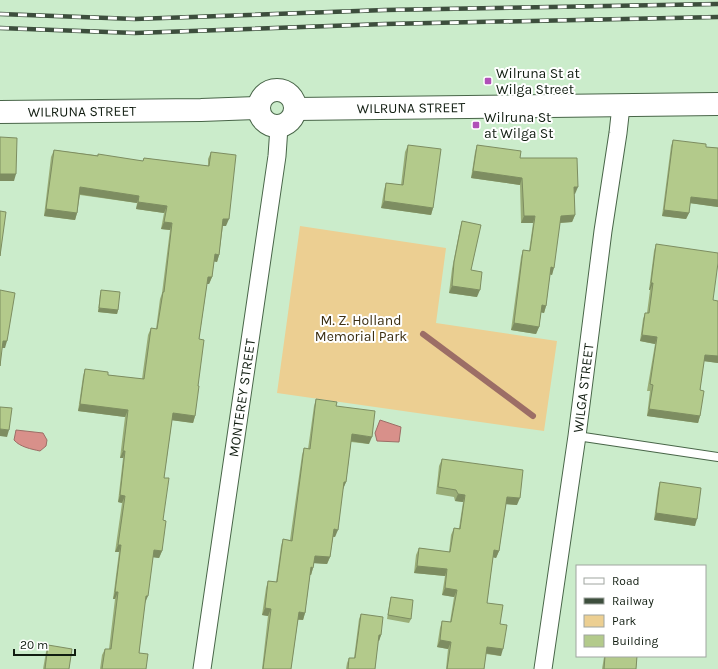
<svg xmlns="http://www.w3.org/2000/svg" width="718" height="669" font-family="Karla,sans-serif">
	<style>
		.park { fill: #eccf92 }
		.water { fill: #d8908a; stroke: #9c6e66 }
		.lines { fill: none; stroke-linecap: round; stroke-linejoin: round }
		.stream { stroke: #9c6e66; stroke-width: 6 }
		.lane-casing { stroke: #486548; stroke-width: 10 }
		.street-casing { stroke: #486548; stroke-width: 19 }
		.secondary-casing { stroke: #486548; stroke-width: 24 }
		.lane { stroke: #fff; stroke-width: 8 }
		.street { stroke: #fff; stroke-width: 17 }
		.secondary { stroke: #fff; stroke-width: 22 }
		.rail-casing { stroke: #3d4e3d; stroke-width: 4.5 }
		.rail { stroke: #fff; stroke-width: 3; stroke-dasharray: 9; stroke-linecap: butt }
		.wall { fill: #9aae78 }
		.shaded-wall { fill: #7d8d61 }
		.building { fill: #b3ca8b; stroke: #7d8d61 }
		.poi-dot { fill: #b050b8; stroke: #fff; stroke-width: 1.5 }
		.labels { text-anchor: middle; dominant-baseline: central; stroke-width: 4; stroke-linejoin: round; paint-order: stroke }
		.poi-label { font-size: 14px; fill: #111d11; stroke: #fff; text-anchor: start }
		.street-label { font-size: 14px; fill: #111d11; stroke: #fff }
		.park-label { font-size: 14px; fill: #3c2f12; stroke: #fff }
	</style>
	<rect width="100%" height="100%" fill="#cbeccb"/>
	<polygon class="park" points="300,226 446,248 436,323 557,341 544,431 277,393"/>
	<g class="water">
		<polygon points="380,420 401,427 399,442 377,441 375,433"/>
		<path d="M16,430L43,433L47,440L46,446L40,451C31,449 20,447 14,440Z"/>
	</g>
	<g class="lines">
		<polyline class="stream" points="423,334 533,416"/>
		<defs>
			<polyline id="lane" points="577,436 718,457"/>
			<g id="street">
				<path id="s1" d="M202,669L277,156L279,127"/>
				<path id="s2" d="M543,669L577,436L603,231L618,133L621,106"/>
			</g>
			<g id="secondary">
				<circle cx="277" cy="108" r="18"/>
				<path id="s3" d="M295,109L718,104"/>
				<path id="s4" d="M0,112L201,110L259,108"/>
			</g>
		</defs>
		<use href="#lane" class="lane-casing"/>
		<use href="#street" class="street-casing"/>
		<use href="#secondary" class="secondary-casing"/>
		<use href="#lane" class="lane"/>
		<use href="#street" class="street"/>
		<use href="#secondary" class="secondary"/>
		<defs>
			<g id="rail">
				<polyline points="0,14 135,19 385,10 718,4"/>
				<polyline points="0,28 135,33 385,24 718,17"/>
			</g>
		</defs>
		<use href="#rail" class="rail-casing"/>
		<use href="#rail" class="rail"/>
	</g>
	<g class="wall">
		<polygon points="673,140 706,147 718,148 718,207 690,203 689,213 686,219 662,216 671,146"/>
		<polygon points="408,145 433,208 431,215 381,208 384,190 386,183 401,185 405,152"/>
		<polygon points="477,145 520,158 575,194 574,194 575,215 572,222 560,223 552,275 550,274 546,306 544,313 541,312 539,327 536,334 511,330 521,257 523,250 529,251 533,223 521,223 520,185 471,178 475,152"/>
		<polygon points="54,150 143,161 144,158 208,166 208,159 211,152 226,226 223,226 219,255 217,262 214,261 212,277 209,284 207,284 199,339 198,386 195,416 193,423 172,420 164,478 162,551 159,558 153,557 145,603 139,653 146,669 100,669 102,655 105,649 109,649 115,599 113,599 119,552 115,552 122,503 118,502 123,458 120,458 125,417 78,411 83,376 85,369 108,375 142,379 148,335 151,328 156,329 160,299 162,293 170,230 161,229 164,213 136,209 137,203 80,195 77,213 75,220 44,216 51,157"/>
		<polygon points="462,221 471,270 477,297 449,293 452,269 460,228"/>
		<polygon points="656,244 713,300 718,363 704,361 700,390 700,416 698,423 647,416 650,391 647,391 655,344 640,341 643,319 645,313 647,313 650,290 649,290 654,251"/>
		<polygon points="101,290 118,310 117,314 98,312 100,294"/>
		<polygon points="316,399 336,406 369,444 351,442 346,482 343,489 335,537 333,537 330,557 327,564 314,563 313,568 311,575 310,575 305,613 303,620 298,620 291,669 262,669 268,616 262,615 266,588 268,581 276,582 281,546 283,539 290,540 302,455 304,448 308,449 314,406"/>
		<polygon points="442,459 517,505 506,504 499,551 496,558 493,557 487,603 500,624 501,656 486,654 484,669 446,669 448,649 437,647 440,628 442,621 450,622 454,597 442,595 445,576 414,573 416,555 419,548 449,552 451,535 454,528 459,528 463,502 455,501 454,497 436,494 439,466"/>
		<polygon points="660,482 695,526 654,520 658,489"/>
		<polygon points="391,597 411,619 409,623 387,619 390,600"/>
		<polygon points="361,614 381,635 379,641 378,641 375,669 346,669 347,663 349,658 354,658 359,619"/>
		<polygon points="48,645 69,669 43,669 46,652"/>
		<polygon points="601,656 637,656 636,669 602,669 604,657"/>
	</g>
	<g class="shaded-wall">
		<polygon points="473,171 522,178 520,185 471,178"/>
		<polygon points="0,174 16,174 14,181 0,181"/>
		<polygon points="80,187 139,196 137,203 78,194"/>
		<polygon points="574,187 578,187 575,194 572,194"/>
		<polygon points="691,197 718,200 718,207 689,203"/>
		<polygon points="384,201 433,208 431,215 381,208"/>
		<polygon points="138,202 167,206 164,213 136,209"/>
		<polygon points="46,209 77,213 75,220 44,216"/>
		<polygon points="664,210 689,213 686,219 662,216"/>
		<polygon points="575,215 572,222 558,223 561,216"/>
		<polygon points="524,216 535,216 533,223 521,223"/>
		<polygon points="223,219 229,219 226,226 221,226"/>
		<polygon points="164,222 172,223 170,230 161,229"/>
		<polygon points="215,254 219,255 217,262 212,261"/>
		<polygon points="551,267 554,268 552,275 549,274"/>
		<polygon points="208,277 212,277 209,284 206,284"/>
		<polygon points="651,283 653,283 650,290 649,290"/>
		<polygon points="452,286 480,290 477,297 449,293"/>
		<polygon points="542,305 546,306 544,313 539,312"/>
		<polygon points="99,308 118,310 117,314 98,312"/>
		<polygon points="514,323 539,327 536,334 511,330"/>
		<polygon points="642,335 657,337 655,344 640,341"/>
		<polygon points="3,341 7,341 5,348 1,348"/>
		<polygon points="705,355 718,356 718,363 703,361"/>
		<polygon points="80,404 128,410 125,417 78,411"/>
		<polygon points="649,409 700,416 698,423 647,416"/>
		<polygon points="173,413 195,416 193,423 170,420"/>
		<polygon points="0,429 9,430 7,437 0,436"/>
		<polygon points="352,434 372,437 369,444 350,441"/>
		<polygon points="123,451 125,451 123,458 120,458"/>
		<polygon points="344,482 346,482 343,489 341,489"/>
		<polygon points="458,494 465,495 463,502 455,501"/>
		<polygon points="120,495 125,496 122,503 118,502"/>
		<polygon points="507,497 520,498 517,505 504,504"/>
		<polygon points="656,513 697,519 695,526 654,520"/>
		<polygon points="334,529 338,530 335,537 331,536"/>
		<polygon points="118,545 121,545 119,552 115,552"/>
		<polygon points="154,550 162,551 159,558 151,557"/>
		<polygon points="494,550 499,551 496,558 492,557"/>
		<polygon points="315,556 330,557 327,564 312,563"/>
		<polygon points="417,566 447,569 445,576 414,573"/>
		<polygon points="311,567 313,568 311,575 309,574"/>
		<polygon points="445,588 457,590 454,597 442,595"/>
		<polygon points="115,592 118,592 115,599 113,599"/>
		<polygon points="146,596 148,596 145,603"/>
		<polygon points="265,608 271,609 268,616 262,615"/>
		<polygon points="299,612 305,613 303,620 296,619"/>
		<polygon points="379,635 381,635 379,641 377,641"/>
		<polygon points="440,640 451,642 448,649 437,647"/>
		<polygon points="487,647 503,649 501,656 484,653"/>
	</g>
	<g class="building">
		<polygon points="0,137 17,138 16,174 0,174"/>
		<polygon points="673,140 706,144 706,147 718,148 718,200 691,197 689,213 664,210"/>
		<polygon points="408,145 441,149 433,208 384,201 386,183 403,185"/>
		<polygon points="477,145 521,151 520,158 577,158 578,187 574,187 575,215 561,216 554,268 551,267 546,306 542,305 539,327 514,323 523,250 530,251 535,216 524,216 522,178 473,171"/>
		<polygon points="54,150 98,156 98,154 143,161 144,158 209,166 211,152 236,155 229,219 223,219 219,255 215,254 212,277 208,277 199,339 204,340 198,386 199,386 195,416 173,413 164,478 169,478 163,520 166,521 162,551 154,550 148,596 146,596 139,653 148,654 146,669 102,669 105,649 111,649 118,592 115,592 121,545 118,545 125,496 120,495 125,451 123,451 128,410 80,404 85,369 108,372 108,375 144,379 151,328 157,329 163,292 164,292 172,223 164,222 167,206 138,202 139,196 80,187 77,213 46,209"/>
		<polygon points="0,211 6,212 0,256"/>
		<polygon points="462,221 481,225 471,270 482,272 480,290 452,286 454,262"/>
		<polygon points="656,244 718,253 718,263 713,300 718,301 718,356 705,355 700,390 704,391 700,416 649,409 653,385 650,384 657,337 642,335 645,313 649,313 653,283 651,283"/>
		<polygon points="0,290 15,293 7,341 3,341 0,366"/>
		<polygon points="101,290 120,292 118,310 99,308"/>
		<polygon points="316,399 337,402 336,406 375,411 372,437 352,434 346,482 344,482 338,530 334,529 330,557 315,556 313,568 311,567 305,613 299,612 291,669 263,669 271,609 265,608 268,581 277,582 283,539 292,541 304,448 310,449"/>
		<polygon points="0,407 12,408 9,430 0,429"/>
		<polygon points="442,459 523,470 520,498 507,497 499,551 494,550 487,603 503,605 500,624 507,625 503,649 487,647 484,669 447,669 451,642 440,640 442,621 451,622 457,590 445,588 447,569 417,566 419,548 450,552 454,528 460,529 465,495 458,494 456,490 438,487"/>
		<polygon points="660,482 701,488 697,519 656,513"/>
		<polygon points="391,597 413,600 411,619 388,615"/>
		<polygon points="361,614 383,617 381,635 379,635 375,669 348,669 349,658 355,658"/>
		<polygon points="48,645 72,649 69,669 45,669"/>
		<polygon points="605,656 637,656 636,669 604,669"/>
	</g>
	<g class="poi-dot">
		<rect x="484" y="77" width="8" height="8" rx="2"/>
		<rect x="472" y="121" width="8" height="8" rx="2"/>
	</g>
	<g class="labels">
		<g class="poi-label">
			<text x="496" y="73">Wilruna St at<tspan x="496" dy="16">Wilga Street</tspan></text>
			<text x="484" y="117">Wilruna St<tspan x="484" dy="16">at Wilga St</tspan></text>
		</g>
		<g class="street-label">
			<text stroke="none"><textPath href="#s3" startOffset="116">WILRUNA STREET</textPath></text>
			<text stroke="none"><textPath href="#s4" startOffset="82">WILRUNA STREET</textPath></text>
			<text stroke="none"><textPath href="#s2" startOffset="284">WILGA STREET</textPath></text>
			<text stroke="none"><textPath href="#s1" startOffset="274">MONTEREY STREET</textPath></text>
		</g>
		<g class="park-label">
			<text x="361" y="320">M. Z. Holland<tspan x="361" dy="16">Memorial Park</tspan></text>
		</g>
	</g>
	<rect x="576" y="565" width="130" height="92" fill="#ffffff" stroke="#a0a5a0"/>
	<rect x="584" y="578" width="20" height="6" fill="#ffffff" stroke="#a0a5a0"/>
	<text x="612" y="585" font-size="12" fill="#111d11">Road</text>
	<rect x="584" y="598" width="20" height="6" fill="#3d4e3d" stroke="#a0a5a0"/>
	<text x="612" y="605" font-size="12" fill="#111d11">Railway</text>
	<rect x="584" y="615" width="20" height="12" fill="#eccf92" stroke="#a0a5a0"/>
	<text x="612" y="625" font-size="12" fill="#111d11">Park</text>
	<rect x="584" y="635" width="20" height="12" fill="#b3ca8b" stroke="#a0a5a0"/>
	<text x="612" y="645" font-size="12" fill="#111d11">Building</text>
	<path d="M14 649v6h61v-6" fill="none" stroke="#111d11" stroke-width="2"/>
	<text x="20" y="649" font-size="12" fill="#111d11" stroke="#ffffff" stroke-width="3" paint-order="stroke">20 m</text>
</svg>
